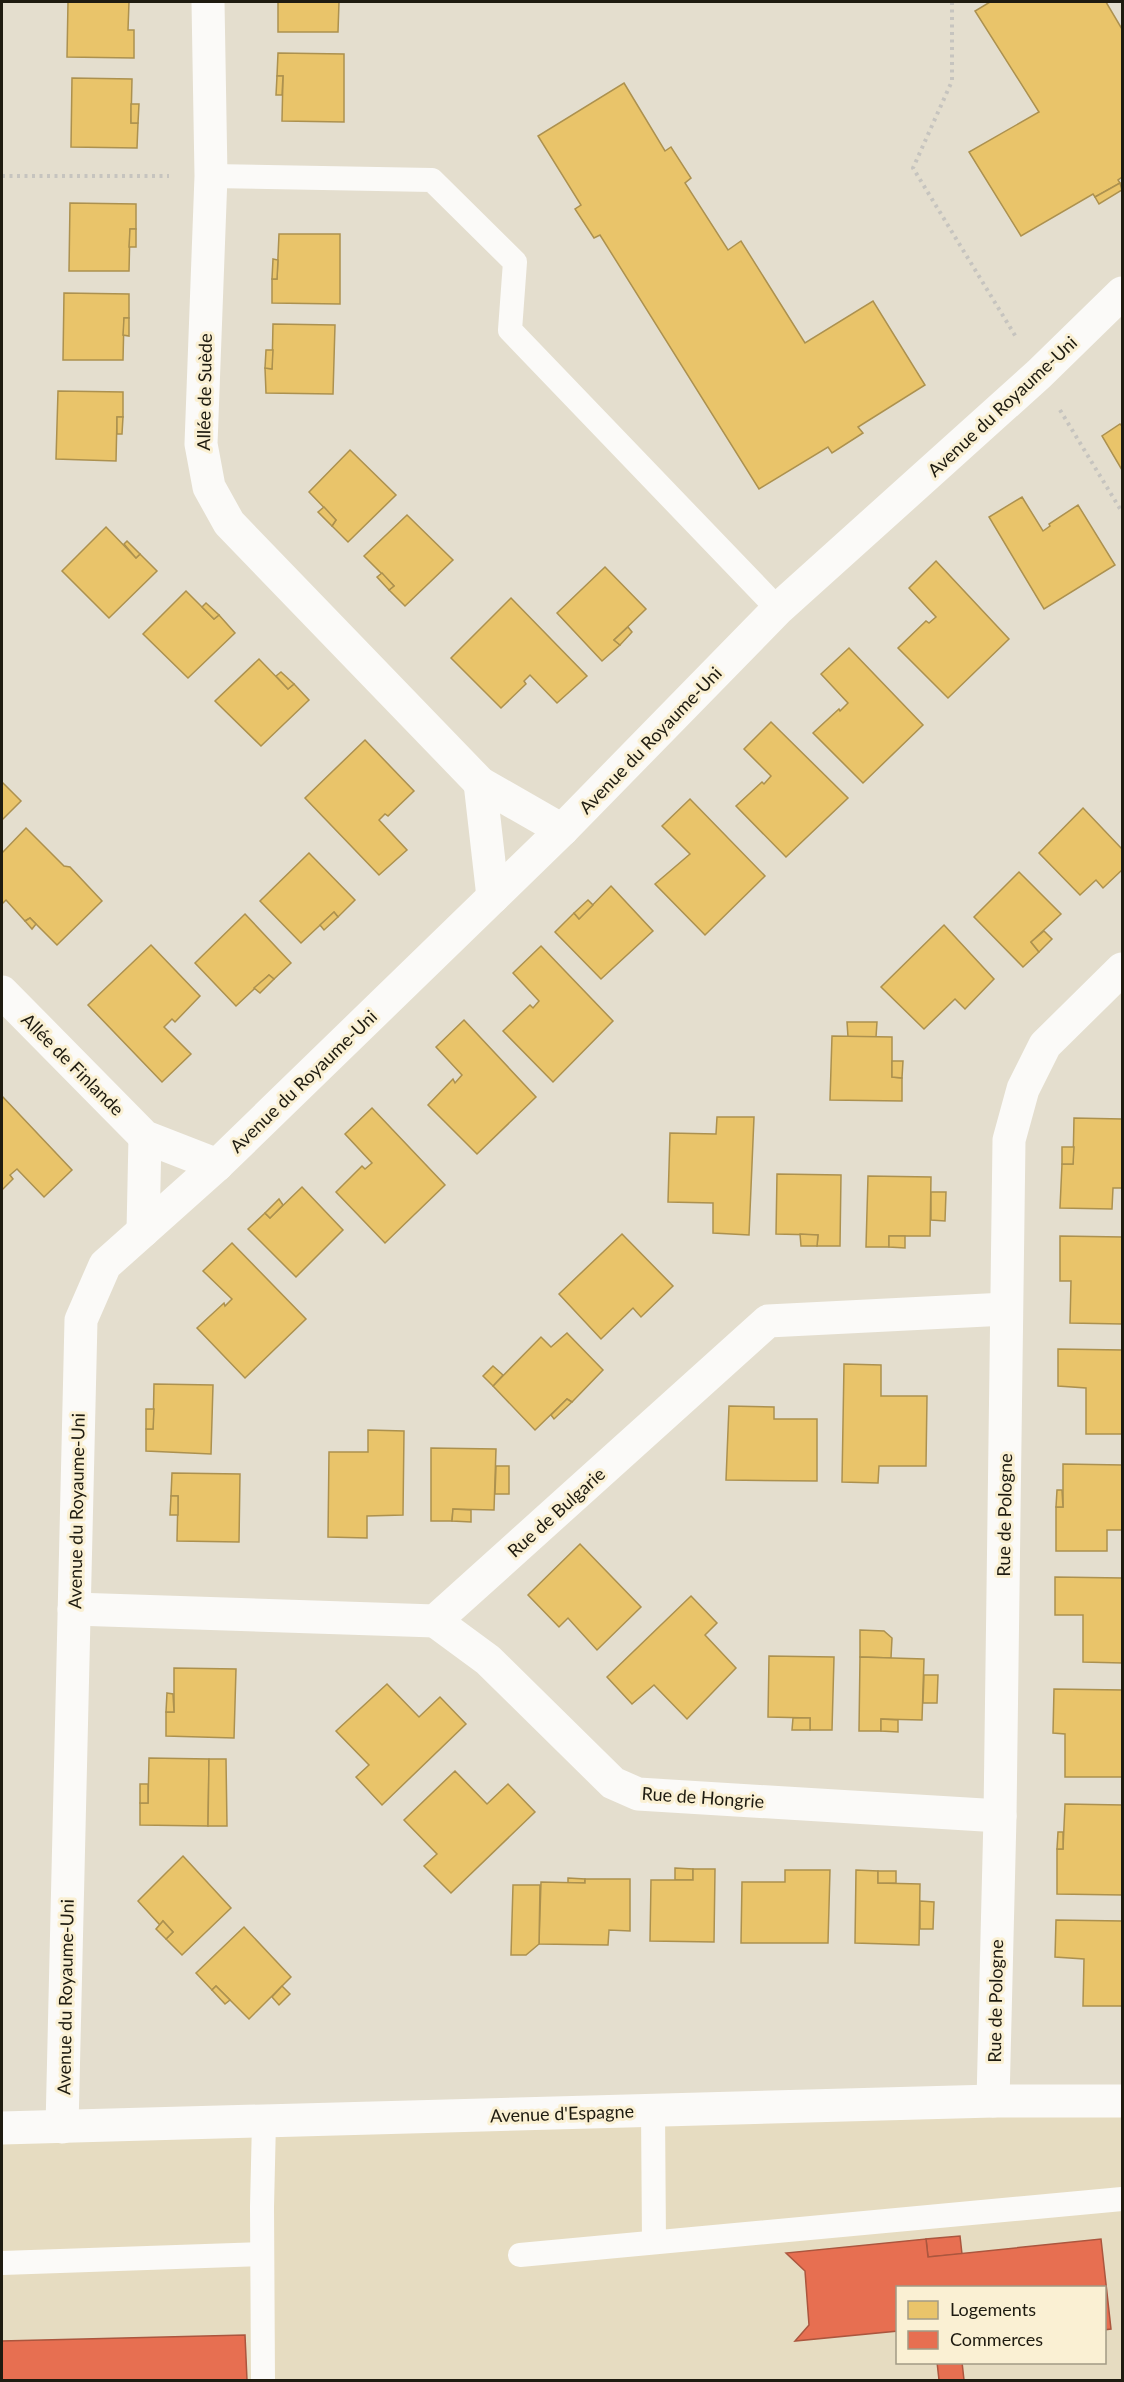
<svg xmlns="http://www.w3.org/2000/svg" width="1124" height="2382" font-family="Lato,sans-serif">
	<style>
		.built { fill: #e6dcc1; fill-rule: evenodd }
		.homes { fill: #e9c46a; stroke: #ac914f; stroke-width: 1.5 }
		.shops { fill: #e76f51; stroke: #ab563e; stroke-width: 1.5 }
		.lines { fill: none; stroke-linecap: round; stroke-linejoin: round }
		.path { stroke: #c6c4bf; stroke-width: 4; stroke-dasharray: 3 4.5; stroke-linecap: butt }
		.lane { stroke: #fbfaf8; stroke-width: 24 }
		.street { stroke: #fbfaf8; stroke-width: 33 }
		.labels { text-anchor: middle; dominant-baseline: central; stroke-width: 6; stroke-linejoin: round; paint-order: stroke }
		.street-label { font-size: 18px; fill: #1e1b10; stroke: #faf0d3 }
	</style>
	<rect width="100%" height="100%" fill="#e4dece"/>
	<path class="built" d="M1122,2090V2380H2V2115ZM898,2288H1104V2362H898Z"/>
	<g class="homes">
		<polygon points="68,2 129,2 128,30 134,30 134,58 67,57"/>
		<polygon points="278,2 339,2 338,32 278,32"/>
		<polygon points="990,2 1106,2 1122,29 1122,177 1118,180 1120,183 1095,197 1093,194 1021,236 969,152 1039,112 975,11"/>
		<polygon points="278,53 344,54 344,122 282,121 283,76 277,76"/>
		<polygon points="277,76 283,76 282,95 276,95"/>
		<polygon points="72,78 132,79 131,123 138,123 137,148 71,147"/>
		<polygon points="624,83 665,151 671,147 691,178 685,183 728,250 741,241 805,343 873,301 925,385 858,427 863,433 832,453 828,447 759,489 600,235 594,238 575,209 581,205 538,136"/>
		<polygon points="131,104 139,104 138,123 131,123"/>
		<polygon points="1120,183 1122,190 1099,204 1095,197"/>
		<polygon points="70,203 136,204 136,229 130,229 129,271 69,271"/>
		<polygon points="130,229 136,229 136,247 129,247"/>
		<polygon points="279,234 340,234 340,304 272,303 272,279 277,279"/>
		<polygon points="273,259 278,260 277,279 272,279"/>
		<polygon points="64,293 129,294 129,318 124,318 123,360 63,360"/>
		<polygon points="124,318 129,318 129,336 123,335"/>
		<polygon points="273,324 335,325 333,394 266,393 265,368 272,369"/>
		<polygon points="266,350 273,350 272,369 265,368"/>
		<polygon points="58,391 123,392 123,417 117,417 116,461 56,459"/>
		<polygon points="117,417 123,417 122,434 117,434"/>
		<polygon points="1120,424 1122,426 1122,470 1102,436"/>
		<polygon points="350,450 396,495 348,542 332,526 336,520 309,492"/>
		<polygon points="1022,497 1043,531 1050,526 1049,524 1078,505 1115,565 1044,609 989,517"/>
		<polygon points="324,507 336,520 332,526 318,512"/>
		<polygon points="407,515 453,560 405,606 389,590 394,586 364,556"/>
		<polygon points="106,527 136,558 140,554 157,571 109,618 62,571"/>
		<polygon points="127,541 140,554 136,558 124,544"/>
		<polygon points="936,561 1009,639 948,698 898,648 926,621 929,623 936,617 909,588"/>
		<polygon points="605,567 646,609 614,640 620,645 602,661 557,613"/>
		<polygon points="382,573 394,586 389,590 377,577"/>
		<polygon points="186,591 214,619 219,615 235,633 188,678 143,634"/>
		<polygon points="511,598 587,676 557,703 530,675 524,681 526,684 501,708 451,658"/>
		<polygon points="206,603 219,615 214,619 202,607"/>
		<polygon points="628,627 632,632 620,645 614,640"/>
		<polygon points="849,648 923,725 863,783 813,733 839,709 840,711 848,703 821,674"/>
		<polygon points="259,659 288,689 294,684 309,700 261,746 215,701"/>
		<polygon points="281,672 294,684 288,689 276,676"/>
		<polygon points="771,722 848,798 786,857 736,806 762,782 764,784 771,776 744,749"/>
		<polygon points="365,740 414,791 388,816 385,814 379,820 407,850 379,875 305,798"/>
		<polygon points="2,782 21,801 2,820"/>
		<polygon points="690,799 765,876 705,935 655,884 690,854 662,826"/>
		<polygon points="1083,808 1122,849 1122,870 1103,888 1096,880 1080,895 1039,853"/>
		<polygon points="26,828 64,866 70,867 102,901 57,945 30,918 25,921 6,900 2,904 2,853"/>
		<polygon points="309,853 355,900 338,917 334,912 301,943 260,901"/>
		<polygon points="1019,872 1061,914 1031,942 1039,952 1023,967 974,917"/>
		<polygon points="611,886 653,931 601,979 555,932 574,913 579,919"/>
		<polygon points="588,900 593,905 579,919 574,913"/>
		<polygon points="334,912 338,917 324,930 320,925"/>
		<polygon points="245,914 291,963 274,979 269,975 236,1006 195,963"/>
		<polygon points="30,918 36,924 32,929 25,921"/>
		<polygon points="944,925 994,979 965,1009 955,999 924,1029 881,987"/>
		<polygon points="1044,931 1052,939 1039,952 1031,942"/>
		<polygon points="151,945 200,996 175,1022 172,1019 164,1027 191,1054 162,1082 88,1005"/>
		<polygon points="541,946 613,1021 553,1082 503,1031 530,1005 533,1008 539,1001 513,973"/>
		<polygon points="269,975 274,979 260,993 254,988"/>
		<polygon points="464,1020 536,1097 477,1154 428,1105 453,1079 455,1083 462,1075 436,1047"/>
		<polygon points="847,1022 877,1022 876,1037 848,1037"/>
		<polygon points="832,1036 892,1037 892,1077 902,1078 902,1101 830,1100"/>
		<polygon points="892,1061 903,1061 902,1078 892,1077"/>
		<polygon points="2,1096 72,1170 44,1197 17,1169 10,1175 13,1179 2,1190"/>
		<polygon points="372,1108 445,1185 385,1243 336,1192 362,1166 365,1169 372,1163 345,1134"/>
		<polygon points="717,1117 754,1117 749,1235 713,1233 713,1203 668,1202 670,1133 716,1134"/>
		<polygon points="1074,1118 1122,1119 1122,1188 1113,1188 1112,1209 1060,1208 1062,1164 1073,1164"/>
		<polygon points="1062,1147 1074,1147 1073,1164 1062,1164"/>
		<polygon points="777,1174 841,1175 840,1246 817,1246 818,1235 776,1234"/>
		<polygon points="868,1176 931,1177 930,1236 889,1236 889,1247 866,1247"/>
		<polygon points="302,1187 343,1230 296,1277 248,1229 265,1213 270,1218"/>
		<polygon points="931,1192 946,1192 945,1221 931,1220"/>
		<polygon points="279,1199 283,1205 270,1218 265,1213"/>
		<polygon points="622,1234 673,1286 641,1317 633,1308 601,1339 559,1294"/>
		<polygon points="800,1234 818,1235 817,1246 801,1246"/>
		<polygon points="889,1236 905,1236 905,1248 889,1247"/>
		<polygon points="1060,1236 1122,1237 1122,1324 1070,1323 1071,1281 1060,1281"/>
		<polygon points="232,1243 306,1319 245,1378 197,1328 224,1303 225,1306 232,1299 203,1271"/>
		<polygon points="567,1333 603,1370 572,1402 567,1399 535,1430 493,1386 541,1337 551,1347"/>
		<polygon points="1058,1349 1122,1350 1122,1434 1086,1434 1086,1388 1058,1386"/>
		<polygon points="844,1364 881,1365 881,1396 927,1396 926,1466 879,1466 878,1483 842,1482"/>
		<polygon points="493,1366 503,1375 493,1386 483,1376"/>
		<polygon points="154,1384 213,1385 211,1454 146,1451 146,1429 153,1429"/>
		<polygon points="567,1399 572,1402 554,1419 551,1415"/>
		<polygon points="729,1406 774,1407 774,1419 817,1419 817,1481 726,1480"/>
		<polygon points="146,1409 154,1409 153,1429 146,1429"/>
		<polygon points="368,1430 404,1431 403,1515 367,1516 367,1538 328,1537 329,1452 368,1452"/>
		<polygon points="431,1448 496,1449 494,1510 453,1509 452,1521 431,1521"/>
		<polygon points="1063,1464 1122,1465 1122,1530 1107,1530 1107,1551 1056,1551 1056,1507 1063,1507"/>
		<polygon points="496,1466 509,1466 509,1494 495,1494"/>
		<polygon points="172,1473 240,1474 239,1542 177,1541 178,1496 171,1496"/>
		<polygon points="1057,1490 1062,1490 1063,1507 1056,1507"/>
		<polygon points="171,1496 178,1496 178,1515 170,1515"/>
		<polygon points="453,1509 471,1510 471,1522 452,1521"/>
		<polygon points="580,1544 641,1607 597,1650 568,1618 559,1627 528,1595"/>
		<polygon points="1055,1577 1122,1578 1122,1663 1083,1662 1083,1615 1055,1615"/>
		<polygon points="691,1596 717,1623 705,1635 736,1668 687,1719 654,1685 632,1704 607,1677"/>
		<polygon points="860,1630 884,1631 892,1638 891,1658 860,1657"/>
		<polygon points="769,1656 834,1657 832,1730 810,1730 810,1718 768,1717"/>
		<polygon points="860,1657 924,1659 922,1720 881,1719 881,1731 859,1731"/>
		<polygon points="174,1668 236,1669 234,1738 166,1736 166,1712 174,1712"/>
		<polygon points="924,1675 938,1675 937,1703 923,1703"/>
		<polygon points="387,1684 419,1717 440,1697 466,1724 382,1805 356,1777 369,1765 336,1731"/>
		<polygon points="1054,1689 1122,1690 1122,1777 1065,1777 1065,1734 1053,1733"/>
		<polygon points="167,1693 173,1694 174,1712 166,1712"/>
		<polygon points="793,1718 810,1718 810,1730 792,1730"/>
		<polygon points="881,1719 898,1720 898,1732 881,1731"/>
		<polygon points="149,1758 209,1759 208,1826 140,1825 140,1803 148,1803"/>
		<polygon points="209,1759 226,1759 227,1826 208,1826"/>
		<polygon points="455,1771 487,1804 508,1784 535,1812 451,1893 424,1866 437,1854 404,1820"/>
		<rect x="140" y="1784" width="8" height="19"/>
		<polygon points="1065,1804 1122,1805 1122,1895 1057,1894 1057,1849 1063,1849"/>
		<polygon points="1058,1832 1063,1832 1063,1849 1057,1849"/>
		<polygon points="183,1856 231,1908 182,1955 166,1939 173,1932 163,1921 160,1925 138,1901"/>
		<polygon points="675,1868 693,1869 693,1880 675,1880"/>
		<polygon points="693,1869 715,1869 714,1942 650,1941 651,1880 693,1880"/>
		<polygon points="785,1870 830,1870 828,1943 741,1943 742,1882 785,1882"/>
		<polygon points="856,1870 878,1871 878,1883 920,1884 919,1945 855,1943"/>
		<rect x="878" y="1871" width="18" height="12"/>
		<polygon points="568,1878 585,1879 585,1883 568,1883"/>
		<polygon points="585,1879 630,1879 630,1931 609,1930 608,1945 539,1944 541,1882 585,1883"/>
		<polygon points="513,1885 540,1885 539,1944 526,1955 511,1955"/>
		<polygon points="920,1901 934,1902 933,1929 920,1929"/>
		<polygon points="1056,1920 1122,1921 1122,2006 1083,2006 1084,1959 1055,1957"/>
		<polygon points="163,1921 173,1932 166,1939 156,1929"/>
		<polygon points="244,1927 291,1977 249,2019 216,1986 212,1990 196,1973"/>
		<polygon points="216,1986 230,2000 225,2004 212,1990"/>
		<polygon points="282,1986 290,1994 279,2005 272,1997"/>
	</g>
	<g class="shops">
		<polygon points="960,2236 962,2254 928,2257 926,2239"/>
		<polygon points="926,2239 928,2257 1101,2239 1111,2329 1104,2330 1104,2288 898,2288 898,2331 795,2341 809,2325 805,2271 786,2253"/>
		<polygon points="245,2335 247,2380 2,2380 2,2341"/>
		<polygon points="937,2362 962,2362 964,2380 939,2380"/>
	</g>
	<g class="lines">
		<g class="path">
			<polyline points="952,2 952,81 913,168 1016,337"/>
			<polyline points="2,176 169,176"/>
			<polyline points="1060,410 1122,512"/>
		</g>
		<g class="lane">
			<polyline points="211,176 432,180 515,262 510,330 778,609"/>
			<polyline points="653,2111 654,2242"/>
			<polyline points="520,2255 1122,2199"/>
			<polyline points="2,2263 262,2254"/>
			<polyline points="263,2380 262,2207 264,2121"/>
		</g>
		<g class="street">
			<polyline points="208,2 211,176 201,444 209,487 229,523 480,783 562,830"/>
			<polyline points="480,783 493,897"/>
			<polyline points="2,992 145,1137 217,1165"/>
			<polyline points="143,1231 145,1137"/>
			<polyline points="74,1609 435,1621 768,1321 1006,1309"/>
			<polyline points="435,1621 488,1660 613,1783 638,1794 1000,1816"/>
			<polyline points="993,2101 1000,1816 1009,1140 1023,1089 1045,1045 1122,969"/>
			<polyline points="62,2127 81,1320 105,1265 217,1165 562,830 778,609 1039,374 1122,293"/>
			<polyline points="2,2128 993,2101 1122,2101"/>
		</g>
	</g>
	<g class="labels">
		<g class="street-label">
			<text transform="translate(204 392) rotate(-89)">Allée de Suède</text>
			<text transform="translate(1002 406) rotate(-43)">Avenue du Royaume-Uni</text>
			<text transform="translate(650 740) rotate(-46)">Avenue du Royaume-Uni</text>
			<text transform="translate(73 1064) rotate(45)">Allée de Finlande</text>
			<text transform="translate(303 1081) rotate(-44)">Avenue du Royaume-Uni</text>
			<text transform="translate(76 1511) rotate(-89)">Avenue du Royaume-Uni</text>
			<text transform="translate(556 1512) rotate(-42)">Rue de Bulgarie</text>
			<text transform="translate(1004 1515) rotate(-89)">Rue de Pologne</text>
			<text transform="translate(703 1797) rotate(4)">Rue de Hongrie</text>
			<text transform="translate(65 1997) rotate(-89)">Avenue du Royaume-Uni</text>
			<text transform="translate(995 2001) rotate(-89)">Rue de Pologne</text>
			<text transform="translate(562 2113) rotate(-2)">Avenue d'Espagne</text>
		</g>
	</g>
	<rect width="1124" height="2382" fill="none" stroke="#1e1b10" stroke-width="6"/>
	<rect x="896" y="2286" width="210" height="78" fill="#faf0d3" stroke="#a29b85" stroke-width="1.5"/>
	<rect x="908" y="2301" width="30" height="18" fill="#e9c46a" stroke="#a29b85" stroke-width="1.5"/>
	<text x="950" y="2316" font-size="18" fill="#1e1b10">Logements</text>
	<rect x="908" y="2331" width="30" height="18" fill="#e76f51" stroke="#a29b85" stroke-width="1.5"/>
	<text x="950" y="2346" font-size="18" fill="#1e1b10">Commerces</text>
</svg>
